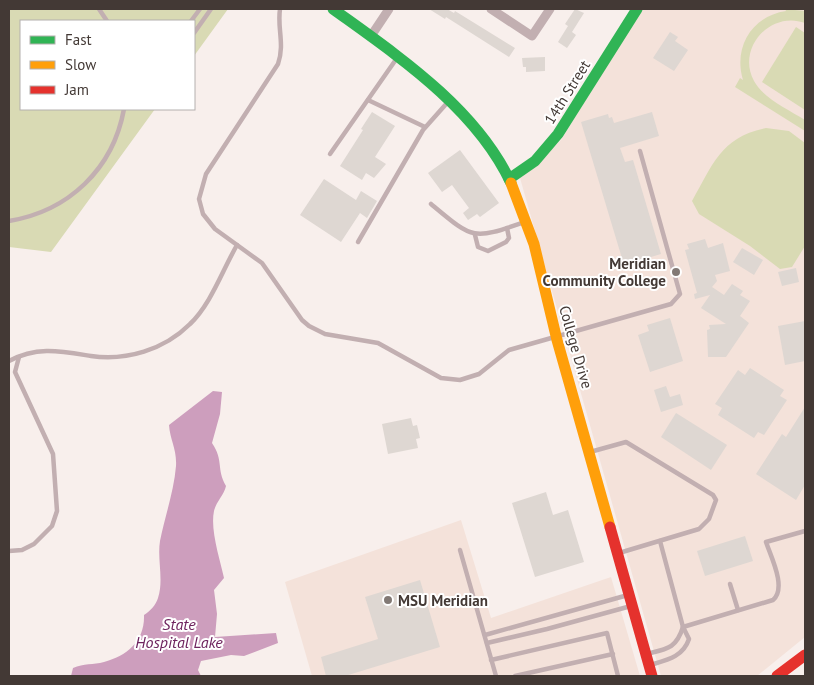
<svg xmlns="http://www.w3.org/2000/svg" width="814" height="685" font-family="'PT Sans',sans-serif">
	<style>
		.built { fill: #f4e2da }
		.green { fill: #d9dab4 }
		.water { fill: #cd9ebd }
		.building { fill: #ded7d2 }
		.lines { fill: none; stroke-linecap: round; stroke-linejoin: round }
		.lane { stroke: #c2afb1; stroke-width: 4.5 }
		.street { stroke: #c2afb1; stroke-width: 9 }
		.fast { stroke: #30b455; stroke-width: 11 }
		.slow { stroke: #ff9f0a; stroke-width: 11 }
		.jam { stroke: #e5322d; stroke-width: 11 }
		.poi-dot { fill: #827975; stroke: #fff; stroke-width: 2 }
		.labels { text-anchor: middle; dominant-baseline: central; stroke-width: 4; stroke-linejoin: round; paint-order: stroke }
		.street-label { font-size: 15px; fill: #433935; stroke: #fff }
		.poi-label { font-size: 15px; font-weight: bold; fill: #433935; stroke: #fff; text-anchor: end }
		.water-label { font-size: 16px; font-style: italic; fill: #6e235e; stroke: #fff }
	</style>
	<rect width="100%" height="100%" fill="#f8efec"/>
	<g class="built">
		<polygon points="642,9 805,9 805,637 757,676 661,676 520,178 561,140"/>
		<polygon points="461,520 491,618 611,577 640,676 312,676 285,582"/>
	</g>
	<g class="green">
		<polygon points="9,9 228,9 194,56 194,21 21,21 21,109 155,109 51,252 9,247"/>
		<path d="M785,9L805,11V23C771,10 736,48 754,81C764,99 788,109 805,120V131L735,87L740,78L743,80C733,47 752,16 786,11Z"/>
		<polygon points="796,27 805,33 805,110 762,82"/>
		<path d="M766,128L789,131L805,143V246L792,267L780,269L750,246L699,214L692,201C713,164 721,137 766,128Z"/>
	</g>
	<path class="water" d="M213,391L222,392L220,414L212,443C224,461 216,468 226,486C224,495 216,502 214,511C210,530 220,559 224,578L214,590L217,614L215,637L276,633L278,643L244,656L231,655L201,661L198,670L201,676H71L73,668C84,663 93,665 104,662C127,656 145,641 144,615C150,611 156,605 158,598C164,580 157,559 160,541C165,516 174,491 176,466C177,449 170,440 169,425Z"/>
	<g class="building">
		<polygon points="429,9 447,9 454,13 455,11 515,48 509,57 446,17 445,19"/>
		<polygon points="575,9 584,13 572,32 576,35 567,48 558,42 568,26 565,24"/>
		<polygon points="670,32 678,37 675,41 688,50 674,71 653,58"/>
		<polygon points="545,57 545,71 526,72 526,67 523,67 522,58"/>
		<polygon points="372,112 395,126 375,157 386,164 374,178 366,173 362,180 340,166 363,130 361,129"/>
		<polygon points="652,112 659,136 620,148 625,162 633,160 661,254 624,265 581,122 608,114 609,118 612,117 614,123"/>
		<polygon points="460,150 499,203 480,217 477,214 468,220 463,213 469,208 452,185 442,192 428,173"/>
		<polygon points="324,179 356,200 361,191 377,201 367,218 360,213 341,242 300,215"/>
		<polygon points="705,239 708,248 723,243 730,271 715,275 717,281 712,287 724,295 732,284 743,291 740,295 750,301 740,316 749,323 726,357 708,357 707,330 710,329 709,325 726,324 701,308 710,295 695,299 694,294 697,293 685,250 689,249 687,244"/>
		<polygon points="742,248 763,260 754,275 733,262"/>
		<polygon points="796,268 799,282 782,286 778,272"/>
		<polygon points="670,318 683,361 650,372 638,335 649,331 647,325"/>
		<polygon points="805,321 805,361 785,365 778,326"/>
		<polygon points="750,368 784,390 780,396 787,400 764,435 758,432 754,438 718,415 722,408 715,404 738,370 745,375"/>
		<polygon points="666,386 670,397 680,394 683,405 661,412 654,390"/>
		<polygon points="805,407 805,485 796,500 756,474 782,434 786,437"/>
		<polygon points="676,413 727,445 711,470 661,437"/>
		<polygon points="411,418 413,426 417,425 420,438 416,439 418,448 388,454 382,424"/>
		<polygon points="546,492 553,515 568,510 584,562 535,577 512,503"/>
		<polygon points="745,536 753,561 705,576 697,551"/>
		<polygon points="420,580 440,647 345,676 326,676 321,657 378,639 365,597"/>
	</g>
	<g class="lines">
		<g class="lane">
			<polyline points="99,9 107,21"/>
			<path d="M280,9C277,28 285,44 278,64L206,174L199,199L203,214L215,229L262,263L302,320L309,326L325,334L378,343L441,378L460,380L479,374L509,350L671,304L680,294L640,151"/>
			<polyline points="191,21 200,9"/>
			<polyline points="194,33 211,9"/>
			<polyline points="368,100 425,127"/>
			<polyline points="330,154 397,58"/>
			<path d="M431,204C474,240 472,240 525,222"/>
			<path d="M9,221C69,211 113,169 124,109"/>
			<polyline points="475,235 478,247 488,251 506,242 509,238 507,228"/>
			<polyline points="358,242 423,130 447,103"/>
			<path d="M9,361C37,346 60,351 91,356C126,361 164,350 190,324C211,304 222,271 237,245"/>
			<polyline points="590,452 626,442 713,495 716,500 709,519 699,529 619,553"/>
			<polyline points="460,550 496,676"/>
			<polyline points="9,551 22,550 34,544 52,526 57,511 53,454 15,372 19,357"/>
			<polyline points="730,584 738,610"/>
			<path d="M683,627L773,600C787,588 771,557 766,542L805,531"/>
			<polyline points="485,635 628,595"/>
			<polyline points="487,643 547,629 631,606"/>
			<path d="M646,654C667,649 676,649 683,627"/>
			<polyline points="491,660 607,633 618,676"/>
			<path d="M650,665C667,660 683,657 689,639L683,627L660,541"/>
			<polyline points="515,676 613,654"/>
		</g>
		<g class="street">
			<polyline points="491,9 532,36 550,9"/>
			<polyline points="371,36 389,9"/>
		</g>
		<g class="fast">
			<path d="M333,9C398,56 476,108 511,183"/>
			<polyline points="509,179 535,161 558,134 637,9"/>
		</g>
		<polyline class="slow" points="511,183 534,244 557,340 610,527"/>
		<g class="jam">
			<polyline points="610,527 652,676"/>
			<polyline points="777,676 805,655"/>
		</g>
	</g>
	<g class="poi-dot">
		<circle cx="676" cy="272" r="5"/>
		<circle cx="388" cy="600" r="5"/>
	</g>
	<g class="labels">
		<g class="street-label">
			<text transform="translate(567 92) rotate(-58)">14th Street</text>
			<text transform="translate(576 347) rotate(74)">College Drive</text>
		</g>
		<g class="poi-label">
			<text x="666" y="263">Meridian<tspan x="666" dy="17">Community College</tspan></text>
			<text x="398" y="600" text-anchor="start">MSU Meridian</text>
		</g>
		<g class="water-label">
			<text x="179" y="624">State<tspan x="179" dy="18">Hospital Lake</tspan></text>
		</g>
	</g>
	<rect width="814" height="685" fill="none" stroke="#433935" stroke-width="20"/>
	<rect x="20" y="20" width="175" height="90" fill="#ffffff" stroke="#b4b0ae"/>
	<rect x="30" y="36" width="25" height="8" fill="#30b455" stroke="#b4b0ae"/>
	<text x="65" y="45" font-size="15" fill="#433935">Fast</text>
	<rect x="30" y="61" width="25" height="8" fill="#ff9f0a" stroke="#b4b0ae"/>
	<text x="65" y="70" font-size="15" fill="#433935">Slow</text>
	<rect x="30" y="86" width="25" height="8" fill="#e5322d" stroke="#b4b0ae"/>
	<text x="65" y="95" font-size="15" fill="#433935">Jam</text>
</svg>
